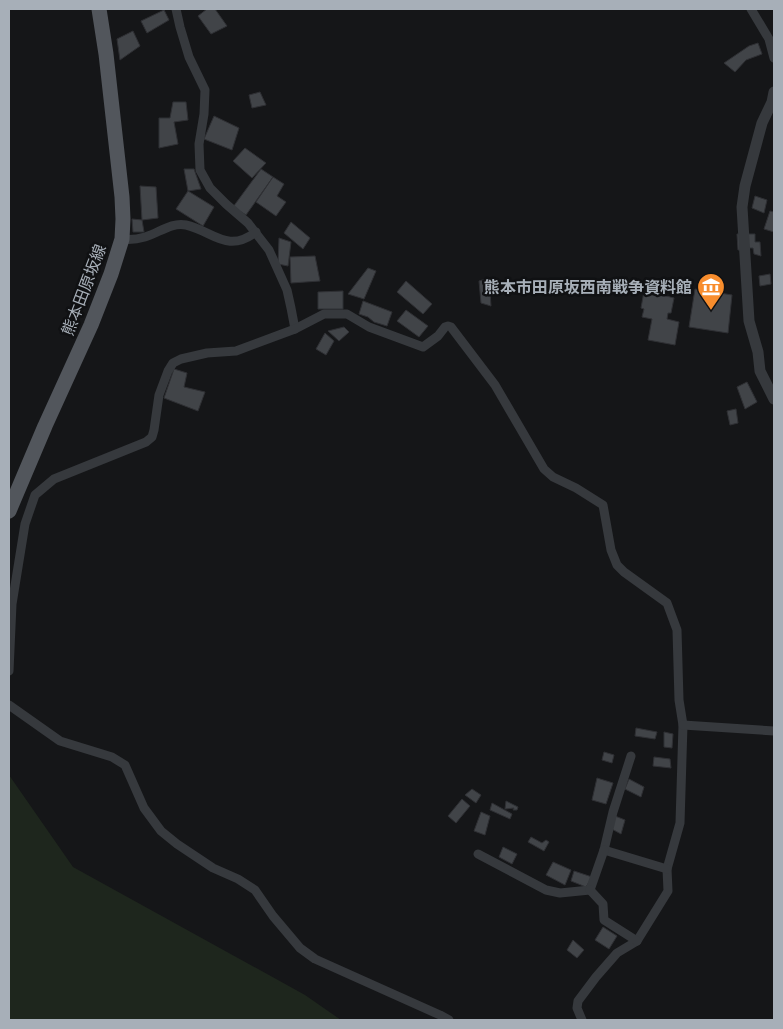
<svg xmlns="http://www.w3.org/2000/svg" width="783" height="1029" font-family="'Fira Sans','Noto Sans JP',sans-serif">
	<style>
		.green { fill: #1e261d }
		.building { fill: #414448; stroke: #2f3034 }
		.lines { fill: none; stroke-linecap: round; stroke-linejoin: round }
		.minor { stroke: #36393d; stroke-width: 9 }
		.tertiary { stroke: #36393d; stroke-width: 11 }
		.primary { stroke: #52565c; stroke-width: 15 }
		.labels { text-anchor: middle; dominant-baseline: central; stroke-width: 5; stroke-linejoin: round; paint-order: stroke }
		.poi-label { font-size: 16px; font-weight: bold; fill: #a7afb8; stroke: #101113; text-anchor: end }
		.street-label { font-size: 16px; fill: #a7afb8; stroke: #101113 }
	</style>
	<rect width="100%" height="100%" fill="#151618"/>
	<polygon class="green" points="9,775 73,867 305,995 341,1020 9,1020"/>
	<g class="building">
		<polygon points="207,9 215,9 227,26 211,34 198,16"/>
		<polygon points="164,10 169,20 147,33 141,21"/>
		<polygon points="133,31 140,46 120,60 117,39"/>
		<polygon points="758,43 762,54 746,60 735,72 724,63 749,46"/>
		<polygon points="260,92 266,105 252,108 249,95"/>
		<polygon points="173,102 186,102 188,120 174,122 178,144 159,148 159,118 170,118"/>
		<polygon points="214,116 239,128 232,150 204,139"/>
		<polygon points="245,148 266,163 252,178 233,161"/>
		<polygon points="184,169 194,169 201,189 188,191"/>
		<polygon points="261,169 273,177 246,215 233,207"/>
		<polygon points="273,177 284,184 277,196 286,202 276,216 256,202"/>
		<polygon points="140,186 156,187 158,218 142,220"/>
		<polygon points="188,191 214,207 203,226 176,209"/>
		<polygon points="755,196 767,200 764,213 752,208"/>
		<polygon points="770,211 774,212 774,232 764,229"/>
		<polygon points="132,219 142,220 144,232 133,232"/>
		<polygon points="291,222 310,238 303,249 284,233"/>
		<polygon points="737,234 755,234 755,242 760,242 761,256 754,254 753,248 748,248 747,250 738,250"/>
		<polygon points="279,238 291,242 288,266 278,264"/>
		<polygon points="315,256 320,281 291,283 290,257"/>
		<polygon points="368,268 376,271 364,299 348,294"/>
		<polygon points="770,274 771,284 760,286 759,276"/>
		<polygon points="489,278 491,306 481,303 479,281"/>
		<polygon points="406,281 432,304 423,314 397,292"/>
		<polygon points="645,286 665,289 666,296 674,298 671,313 668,313 667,319 679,322 675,345 648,340 652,319 642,317 644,309 641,308"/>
		<polygon points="695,289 732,295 728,333 689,327"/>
		<polygon points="343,291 343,309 318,309 318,292"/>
		<polygon points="363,301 392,312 387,326 374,322 368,317 359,314"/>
		<polygon points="406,310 428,326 419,337 397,321"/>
		<polygon points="344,327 349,332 339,341 328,331"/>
		<polygon points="325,333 334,341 326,355 316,349"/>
		<polygon points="174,369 187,373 184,387 205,392 198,411 164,398"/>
		<polygon points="747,382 757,402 745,409 737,387"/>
		<polygon points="736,409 738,423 730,425 727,411"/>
		<polygon points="636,728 657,732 655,739 635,736"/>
		<polygon points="664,732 673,734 672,748 664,747"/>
		<polygon points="604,752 614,755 612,763 602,760"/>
		<polygon points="654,757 670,759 671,768 653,766"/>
		<polygon points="597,778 613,783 606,804 592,800"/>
		<polygon points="629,779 644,787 641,797 625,789"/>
		<polygon points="472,789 481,795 476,803 465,795"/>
		<polygon points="462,799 470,806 456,823 448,816"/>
		<polygon points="506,801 518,807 517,810 513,810 514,808 505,809"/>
		<polygon points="492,803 512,814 510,819 490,810"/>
		<polygon points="481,812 490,816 485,835 474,831"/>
		<polygon points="615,816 625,820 621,834 610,828"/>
		<polygon points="531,837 542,843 546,840 549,842 544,851 528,842"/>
		<polygon points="503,847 517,854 512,864 499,857"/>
		<polygon points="553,862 571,870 565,885 546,875"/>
		<polygon points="574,871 592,877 586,887 571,881"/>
		<polygon points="603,927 617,936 609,949 595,940"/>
		<polygon points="573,940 584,950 577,958 567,950"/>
	</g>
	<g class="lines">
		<g class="minor">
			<polyline points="176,9 180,27 189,57 205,90 204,114 199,144 200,170 210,188 226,204 248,223 269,250 287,290 291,308 295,329"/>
			<polyline points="751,9 769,39 774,58"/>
			<path d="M122,239C130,240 138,239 145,237C159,233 171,222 186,225C213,231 227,254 256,232"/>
			<polyline points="9,671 12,604 25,524 35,495 54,479 146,442 152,437 154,430 159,395 168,371 173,363 181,359 207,353 236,351 295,329 324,314 347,314 369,327 423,347 438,336 445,327 448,326 451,327 495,385 544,469 553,477 576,488 603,505 611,550 617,565 624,572 667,603 677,630 679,700 683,725 680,823 667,869 668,891 637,941 617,953 596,977 578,1001 577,1008 582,1020"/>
			<polyline points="9,705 60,741 112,757 125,765 144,808 161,831 177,844 213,868 238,879 255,890 273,916 300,948 315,959 440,1015 449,1020"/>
			<polyline points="683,725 774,731"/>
			<polyline points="631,756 613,812 604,850 667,869"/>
			<polyline points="478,854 546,890 560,893 590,890 604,850"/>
			<polyline points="590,890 603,904 604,920 637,941"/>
		</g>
		<polyline class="tertiary" points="774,92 772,102 762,123 745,186 742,207 749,321 758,352 760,371 774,399"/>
		<polyline class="primary" points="9,511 45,426 91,325 111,274 122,239 123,219 122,197 106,54 99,9"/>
	</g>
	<defs>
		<symbol id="museum-pin" viewBox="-11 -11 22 30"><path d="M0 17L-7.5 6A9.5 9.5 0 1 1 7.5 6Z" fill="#f88d2d" stroke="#101113"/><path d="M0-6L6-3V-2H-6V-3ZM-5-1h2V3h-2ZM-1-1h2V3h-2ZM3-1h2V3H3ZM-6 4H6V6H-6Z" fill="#fff"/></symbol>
	</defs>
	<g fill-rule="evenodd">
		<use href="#museum-pin" x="695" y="271" width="32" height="43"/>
	</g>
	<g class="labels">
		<g class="poi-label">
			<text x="692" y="287">熊本市田原坂西南戦争資料館</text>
		</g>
		<g class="street-label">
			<text transform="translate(84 290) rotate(-69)">熊本田原坂線</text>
		</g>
	</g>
	<rect width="783" height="1029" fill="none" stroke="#a7afb8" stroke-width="20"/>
</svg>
